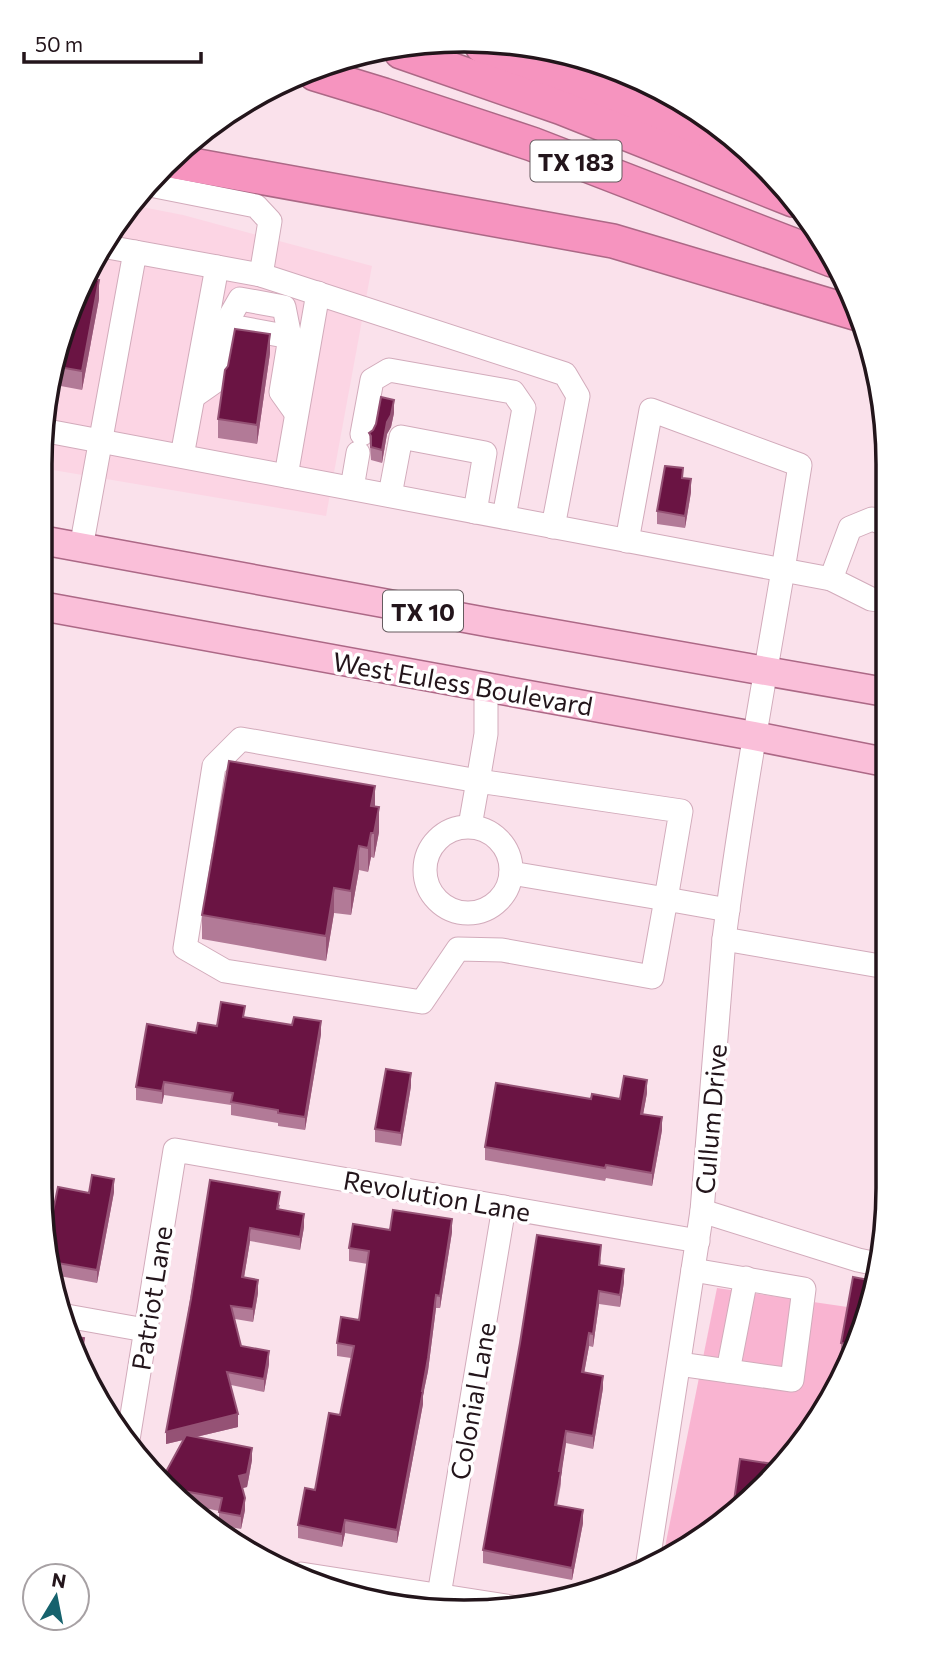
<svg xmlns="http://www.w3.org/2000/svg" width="928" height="1653" font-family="Commissioner,sans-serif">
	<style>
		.built { fill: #fcd5e4 }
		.green { fill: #f9b4d1 }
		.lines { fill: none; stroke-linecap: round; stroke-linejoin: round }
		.minor-casing { stroke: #d2abbb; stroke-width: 25 }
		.major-casing { stroke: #ac6886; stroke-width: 31 }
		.highway-casing { stroke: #ac6886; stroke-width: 36 }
		.minor { stroke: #fff; stroke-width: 23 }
		.major { stroke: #fabfd9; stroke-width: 28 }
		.highway { stroke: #f694bf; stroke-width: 33 }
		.wall { fill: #b27a97 }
		.shaded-wall { fill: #955275 }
		.building { fill: #6a1443; stroke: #955275; stroke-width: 2 }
		.labels { text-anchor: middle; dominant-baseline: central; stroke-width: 7; stroke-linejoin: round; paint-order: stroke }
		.shield { fill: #fff; stroke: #655b5f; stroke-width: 2 }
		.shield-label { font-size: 24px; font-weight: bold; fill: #23151b }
		.street-label { font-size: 26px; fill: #23151b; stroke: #fff }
		.rim { fill: none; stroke: #23151b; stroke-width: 3.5 }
	</style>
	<rect width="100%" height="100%" fill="#fae1eb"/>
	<polygon class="built" points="137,206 183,215 372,266 326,516 41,468 41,437 55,354 97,252"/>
	<polygon class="green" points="717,1288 868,1310 865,1325 831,1401 743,1508 663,1557"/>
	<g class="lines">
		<defs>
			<g id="minor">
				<polyline points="155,186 256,206 270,221 261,275"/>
				<polyline points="102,246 135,252"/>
				<polyline points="225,325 240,299 284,307 290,337"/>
				<polyline points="194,396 214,382 225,325 290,337 281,392 296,413"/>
				<path d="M42,430L783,570C762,693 740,815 724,939L702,1211L647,1568"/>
				<polyline points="362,434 372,380 389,370 513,392 524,408 504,517"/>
				<polyline points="182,456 217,267"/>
				<polyline points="286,476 318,293"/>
				<polyline points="352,488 358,453"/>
				<polyline points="390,495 401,437 485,453 475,512"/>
				<polyline points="627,541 651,410 800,465 783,570 831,579 871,599 885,601"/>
				<polyline points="81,548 135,252 261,275 565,374 578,396 553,527"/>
				<polyline points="831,579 850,528 872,519 885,524"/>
				<polyline points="486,687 486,734 478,781 241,739 214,766 185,948 225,971 422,1002 458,949 502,950 652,977 666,899 728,910"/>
				<polyline points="470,826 478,781 681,811 666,899 511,873"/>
				<circle cx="468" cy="870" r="43"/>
				<polyline points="724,939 886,967"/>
				<polyline points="702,1211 858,1260 877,1264"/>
				<polyline points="61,1315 145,1330"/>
				<polyline points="679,1364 792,1380 804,1289 693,1270"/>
				<polyline points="728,1371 746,1278"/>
				<polyline points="127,1446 175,1150 698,1241"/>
				<polyline points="301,1574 512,1607"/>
				<polyline points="439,1595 504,1207"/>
			</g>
			<g id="major">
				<polyline points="41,540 492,623 885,692"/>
				<polyline points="41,606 754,736 885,762"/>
			</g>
			<g id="highway">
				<polyline points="482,46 576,81 739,145"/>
				<polyline points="401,52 562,108 793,200"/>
				<polyline points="315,74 384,95 532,144 832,260"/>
				<polyline points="176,162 613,241 858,314"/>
			</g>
		</defs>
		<use href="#minor" class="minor-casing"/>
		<use href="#major" class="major-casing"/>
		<use href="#highway" class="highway-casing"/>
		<use href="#minor" class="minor"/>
		<use href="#major" class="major"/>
		<use href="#highway" class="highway"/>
	</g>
	<g class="wall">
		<polygon points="99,299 82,390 50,384 55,354"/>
		<polygon points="270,353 257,444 218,438 218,419"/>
		<polygon points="394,413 391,427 387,434 382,463 371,460 369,433"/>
		<polygon points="683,478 691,492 685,528 657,524 657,511"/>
		<polygon points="375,807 379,832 374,858 371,857 368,872 359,870 351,915 334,913 326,961 202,939 202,915"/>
		<polygon points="245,1017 321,1034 305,1130 278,1126 278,1123 231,1115 231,1105 164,1095 162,1104 136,1100 136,1087 196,1033"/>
		<polygon points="411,1086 401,1146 375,1142 375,1129"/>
		<polygon points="647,1093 643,1114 662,1130 652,1186 606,1178 605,1181 485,1160 485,1147 591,1099 620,1099"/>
		<polygon points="210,1180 280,1205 279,1209 304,1227 300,1250 250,1241 244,1277 258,1293 253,1322 235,1319 241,1346 269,1364 264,1392 231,1385 238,1427 196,1437 252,1460 247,1487 242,1488 245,1510 241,1529 219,1525 219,1511 190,1505 162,1479 183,1440 166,1444"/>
		<polygon points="114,1192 97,1283 54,1275 44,1214 52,1216 89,1193"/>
		<polygon points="390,1230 452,1232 440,1308 436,1308 428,1371 423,1395 423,1404 397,1543 345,1533 342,1547 298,1538 298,1525 315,1490 340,1415 351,1358 337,1356 337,1343 359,1320 368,1264 349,1261 349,1248"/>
		<polygon points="601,1258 600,1266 624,1282 620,1307 599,1304 593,1347 589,1346 584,1373 603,1388 593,1449 566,1443 561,1474 561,1484 557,1506 583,1523 572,1580 483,1563 483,1550"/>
		<polygon points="865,1325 848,1363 841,1362 841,1343"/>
		<polygon points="779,1465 743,1508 734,1513 734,1501"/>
	</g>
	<g class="shaded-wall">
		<polygon points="99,280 99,299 82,390 82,371"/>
		<polygon points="270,334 270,353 257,444 257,425"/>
		<polygon points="394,400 394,413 391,427 387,434 382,463 382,450 387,422"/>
		<polygon points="691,479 691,492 685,528 685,516"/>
		<polygon points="375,786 375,811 371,806"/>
		<polygon points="379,807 379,832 374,858 374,833"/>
		<polygon points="371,833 371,857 368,872 368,848"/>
		<polygon points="359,846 359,870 351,915 351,891"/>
		<polygon points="334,888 334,913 326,961 326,936"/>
		<polygon points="321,1021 321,1034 305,1130 305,1117"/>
		<polygon points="411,1073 411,1086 401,1146 401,1133"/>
		<polygon points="647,1080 647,1093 641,1126 641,1114"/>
		<polygon points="164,1082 164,1095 162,1104 162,1091"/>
		<polygon points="662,1117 662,1130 652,1186 652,1173"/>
		<polygon points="114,1179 114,1192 97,1283 97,1270"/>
		<polygon points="304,1214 304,1227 300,1250 300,1237"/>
		<polygon points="452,1219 452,1232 440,1308 440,1296"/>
		<polygon points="250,1228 250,1241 242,1290 242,1277"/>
		<polygon points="624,1269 624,1282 620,1307 620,1295"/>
		<polygon points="258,1280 258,1293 253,1322 253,1309"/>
		<polygon points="599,1291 599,1304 593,1347 593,1334"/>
		<polygon points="436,1295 436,1308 428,1371 423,1395 423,1404 397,1543 397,1530 422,1391"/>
		<polygon points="589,1333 589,1346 582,1385 582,1372"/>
		<polygon points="84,1338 84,1351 82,1362 81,1359"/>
		<polygon points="269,1351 269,1364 264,1392 264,1379"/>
		<polygon points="603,1376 603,1388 593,1449 593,1436"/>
		<polygon points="238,1414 238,1427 166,1444 166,1432"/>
		<polygon points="566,1431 566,1443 555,1518 555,1505 559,1471"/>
		<polygon points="252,1448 252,1460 247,1487 239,1489 239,1476"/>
		<polygon points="245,1498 245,1510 241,1529 241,1516"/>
		<polygon points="583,1510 583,1523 572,1580 572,1568"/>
		<polygon points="345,1520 345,1533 342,1547 342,1534"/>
	</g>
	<g class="building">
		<polygon points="86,278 99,280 82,371 53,366 55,354"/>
		<polygon points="235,329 270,334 257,425 218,419 225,370 228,366"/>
		<polygon points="381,397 394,400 391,415 387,422 382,450 371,447 371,436 369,433 373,430 376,424"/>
		<polygon points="665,466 683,468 682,478 691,479 685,516 657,511"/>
		<polygon points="229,761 375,786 371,806 379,807 374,833 371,833 368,848 359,846 351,891 334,888 326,936 202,915"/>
		<polygon points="221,1002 245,1006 243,1017 292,1025 294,1017 321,1021 305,1117 278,1113 278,1110 231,1102 233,1093 164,1082 162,1091 136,1087 147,1024 196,1033 198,1023 217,1026"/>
		<polygon points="386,1069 411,1073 401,1133 375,1129"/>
		<polygon points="624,1076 647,1080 641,1114 662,1117 652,1173 606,1165 605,1168 485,1147 496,1083 591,1099 592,1094 620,1099"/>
		<polygon points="92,1175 114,1179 97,1270 52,1262 44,1214 52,1216 58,1187 89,1193"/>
		<polygon points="210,1180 280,1192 277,1209 304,1214 300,1237 250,1228 242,1277 258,1280 253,1309 231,1306 241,1346 269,1351 264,1379 227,1372 238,1414 166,1432 191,1299"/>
		<polygon points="393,1210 452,1219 440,1296 436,1295 428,1358 422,1391 423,1391 397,1530 345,1520 342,1534 298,1525 305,1488 315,1490 329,1413 340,1415 354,1346 337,1343 341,1317 359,1320 369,1251 349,1248 353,1224 390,1230"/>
		<polygon points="537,1235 601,1245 599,1265 624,1269 620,1295 599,1291 593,1334 589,1333 582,1372 603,1376 593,1436 566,1431 559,1471 561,1471 555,1505 583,1510 572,1568 483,1550 520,1343"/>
		<polygon points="853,1277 874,1281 865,1325 856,1346 841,1343"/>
		<polygon points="69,1336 84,1338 81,1359"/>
		<polygon points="186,1435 252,1448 247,1474 239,1476 245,1498 241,1516 219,1512 222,1498 173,1489 162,1479"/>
		<polygon points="740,1459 779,1465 747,1503 734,1501"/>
	</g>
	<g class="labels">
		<g class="shield">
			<rect x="530.5" y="140.5" width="91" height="41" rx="5"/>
			<rect x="383" y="590.5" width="80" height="41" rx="5"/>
		</g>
		<g class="shield-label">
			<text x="576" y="161">TX 183</text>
			<text x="423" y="611">TX 10</text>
		</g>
		<g class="street-label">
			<text transform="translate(463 683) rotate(10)">West Euless Boulevard</text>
			<text transform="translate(710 1119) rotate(-85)">Cullum Drive</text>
			<text transform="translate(437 1195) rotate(10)">Revolution Lane</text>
			<text transform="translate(151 1298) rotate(-81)">Patriot Lane</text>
			<text transform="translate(472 1401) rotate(-80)">Colonial Lane</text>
		</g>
	</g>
	<path d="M0 0H928V1653H0ZM464 52H464A412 412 0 0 1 876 464V1188A412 412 0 0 1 464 1600H464A412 412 0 0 1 52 1188V464A412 412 0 0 1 464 52Z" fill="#fff" fill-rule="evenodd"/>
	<path class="rim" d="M464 52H464A412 412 0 0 1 876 464V1188A412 412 0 0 1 464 1600H464A412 412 0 0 1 52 1188V464A412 412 0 0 1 464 52Z"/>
	<g transform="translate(56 1597) rotate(10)"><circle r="33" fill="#ffffff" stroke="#a7a1a4" stroke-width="2"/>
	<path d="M0-5L12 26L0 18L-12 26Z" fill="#16626d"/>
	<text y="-10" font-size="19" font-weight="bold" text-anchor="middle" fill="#23151b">N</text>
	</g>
	<path d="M24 52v10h177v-10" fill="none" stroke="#23151b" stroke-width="3.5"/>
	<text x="35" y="52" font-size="21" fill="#23151b" stroke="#ffffff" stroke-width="5" paint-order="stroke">50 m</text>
</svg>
